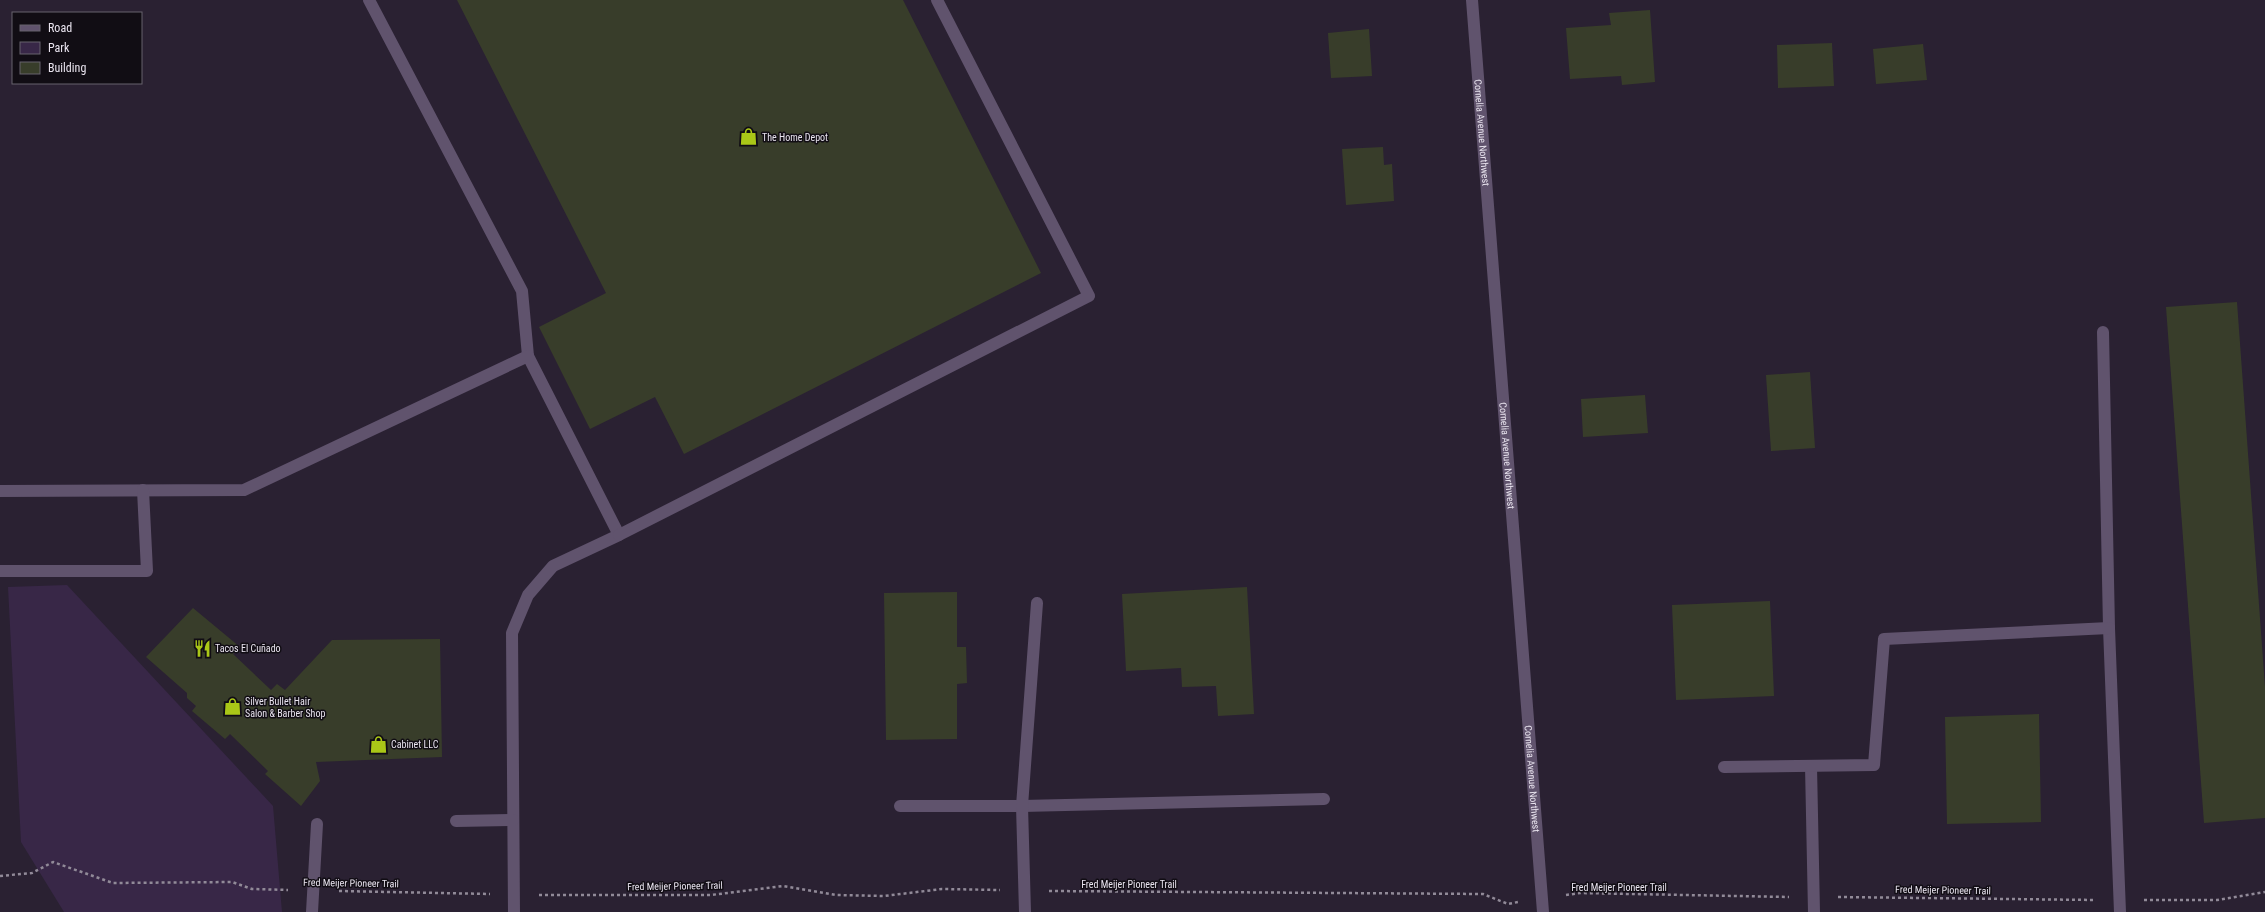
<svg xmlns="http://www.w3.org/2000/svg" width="2265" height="912" font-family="'Roboto Condensed',sans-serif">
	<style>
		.green { fill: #382747 }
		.building { fill: #383d2a }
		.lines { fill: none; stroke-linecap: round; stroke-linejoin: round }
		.path { stroke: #918a98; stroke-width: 2.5; stroke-dasharray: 3 3; stroke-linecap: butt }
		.lane { stroke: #60536d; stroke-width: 12 }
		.street { stroke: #60536d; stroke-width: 12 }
		.labels { text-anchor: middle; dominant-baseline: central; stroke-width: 3; stroke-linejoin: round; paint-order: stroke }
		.street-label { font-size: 10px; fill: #e9e4ef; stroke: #110d14 }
		.poi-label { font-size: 10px; fill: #e9e4ef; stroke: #110d14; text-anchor: start }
	</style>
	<rect width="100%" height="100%" fill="#2a2132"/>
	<polygon class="green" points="67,585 273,806 282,912 64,912 21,842 8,587"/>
	<g class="building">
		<polygon points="457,0 903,0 1041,273 684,454 655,397 590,429 539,327 606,293"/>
		<polygon points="1650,10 1655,82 1622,85 1621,76 1570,79 1566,28 1611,25 1609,13"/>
		<polygon points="1369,29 1372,76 1331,78 1328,33"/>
		<polygon points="1832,43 1834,86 1778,88 1777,45"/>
		<polygon points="1923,44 1927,80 1876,84 1873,49"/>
		<polygon points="1383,147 1384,165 1392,164 1394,201 1346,205 1342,149"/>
		<polygon points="2237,302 2265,687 2265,818 2204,823 2166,307"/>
		<polygon points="1810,372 1815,448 1771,451 1766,375"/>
		<polygon points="1645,395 1648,433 1583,437 1581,399"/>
		<polygon points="1247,587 1254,714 1218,716 1216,686 1182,687 1181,668 1126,671 1122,594"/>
		<polygon points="957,592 957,647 966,647 967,683 957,684 957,739 886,740 884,593"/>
		<polygon points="1770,601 1774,696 1676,700 1672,605"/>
		<polygon points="193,608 240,647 233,654 271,690 277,684 285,690 332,640 440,639 442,757 316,762 320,781 301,806 265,774 268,771 230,734 225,739 192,711 196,706 187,698 187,693 146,657"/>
		<polygon points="2039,714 2041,822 1947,824 1945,717"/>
	</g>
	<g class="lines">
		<g class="path">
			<polyline points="0,876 32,873 53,862 113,883 232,882 252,889 288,890"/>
			<polyline points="339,891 490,894"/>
			<polyline points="1049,891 1483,894 1508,904 1518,902"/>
			<polyline points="539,895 711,895 783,886 836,895 884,896 942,889 1000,890"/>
			<polyline points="1566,895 1580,893 1789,897"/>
			<polyline points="1838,897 2095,900"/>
			<polyline points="2144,900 2217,900 2265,892"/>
		</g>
		<g class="lane">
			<polyline points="369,0 522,291 528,356"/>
			<polyline points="2103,332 2109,628 2120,912"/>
			<polyline points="0,491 244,490 528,356 619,535 553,566 528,595 512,633 514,912"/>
			<polyline points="619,535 1089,296 937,0"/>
			<polyline points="0,571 147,571 143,490"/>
			<polyline points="1811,766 1814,912"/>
			<polyline points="1724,767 1874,765 1884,639 2109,628"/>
			<polyline points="900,806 1022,806 1324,799"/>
			<polyline points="456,821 513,820"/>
			<polyline points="312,912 317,824"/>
			<polyline points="1025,912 1022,806 1037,603"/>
		</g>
		<path class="street" id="s1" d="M1472,0L1543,912"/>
	</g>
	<defs>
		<symbol id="shop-bare" viewBox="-9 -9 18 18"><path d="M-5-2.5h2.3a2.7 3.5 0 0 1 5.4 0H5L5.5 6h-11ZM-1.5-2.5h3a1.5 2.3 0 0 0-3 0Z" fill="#aac717" stroke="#110d14" stroke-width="2.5" paint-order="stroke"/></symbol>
		<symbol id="restaurant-bare" viewBox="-9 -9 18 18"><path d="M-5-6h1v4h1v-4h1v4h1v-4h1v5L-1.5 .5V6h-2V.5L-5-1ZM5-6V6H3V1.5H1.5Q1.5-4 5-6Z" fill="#aac717" stroke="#110d14" stroke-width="2.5" paint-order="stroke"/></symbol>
	</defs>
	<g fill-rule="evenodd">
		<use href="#shop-bare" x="736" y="124" width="25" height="25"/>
		<use href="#restaurant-bare" x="190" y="636" width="25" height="25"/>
		<use href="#shop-bare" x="220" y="694" width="25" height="25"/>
		<use href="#shop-bare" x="366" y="732" width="25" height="25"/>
	</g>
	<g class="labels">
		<g class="street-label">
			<text stroke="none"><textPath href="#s1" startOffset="133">Cornelia Avenue Northwest</textPath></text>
			<text stroke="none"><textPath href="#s1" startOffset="457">Cornelia Avenue Northwest</textPath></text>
			<text stroke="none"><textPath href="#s1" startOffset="781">Cornelia Avenue Northwest</textPath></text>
			<text transform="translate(351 883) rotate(1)">Fred Meijer Pioneer Trail</text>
			<text x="1129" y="884">Fred Meijer Pioneer Trail</text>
			<text transform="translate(675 886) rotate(-1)">Fred Meijer Pioneer Trail</text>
			<text x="1619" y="887">Fred Meijer Pioneer Trail</text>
			<text transform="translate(1943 890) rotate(1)">Fred Meijer Pioneer Trail</text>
		</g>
		<g class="poi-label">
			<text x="762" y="137">The Home Depot</text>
			<text x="215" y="648">Tacos El Cuñado</text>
			<text x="245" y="701">Silver Bullet Hair<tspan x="245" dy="12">Salon &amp; Barber Shop</tspan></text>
			<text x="391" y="744">Cabinet LLC</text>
		</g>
	</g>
	<rect x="12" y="12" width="130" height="72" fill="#110d14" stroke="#67636c"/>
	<rect x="20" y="25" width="20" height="6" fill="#60536d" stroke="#67636c"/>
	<text x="48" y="32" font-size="12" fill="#e9e4ef">Road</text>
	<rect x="20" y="42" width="20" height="12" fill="#382747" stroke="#67636c"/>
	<text x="48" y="52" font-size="12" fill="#e9e4ef">Park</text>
	<rect x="20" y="62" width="20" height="12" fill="#383d2a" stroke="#67636c"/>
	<text x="48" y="72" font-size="12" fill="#e9e4ef">Building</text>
</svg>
